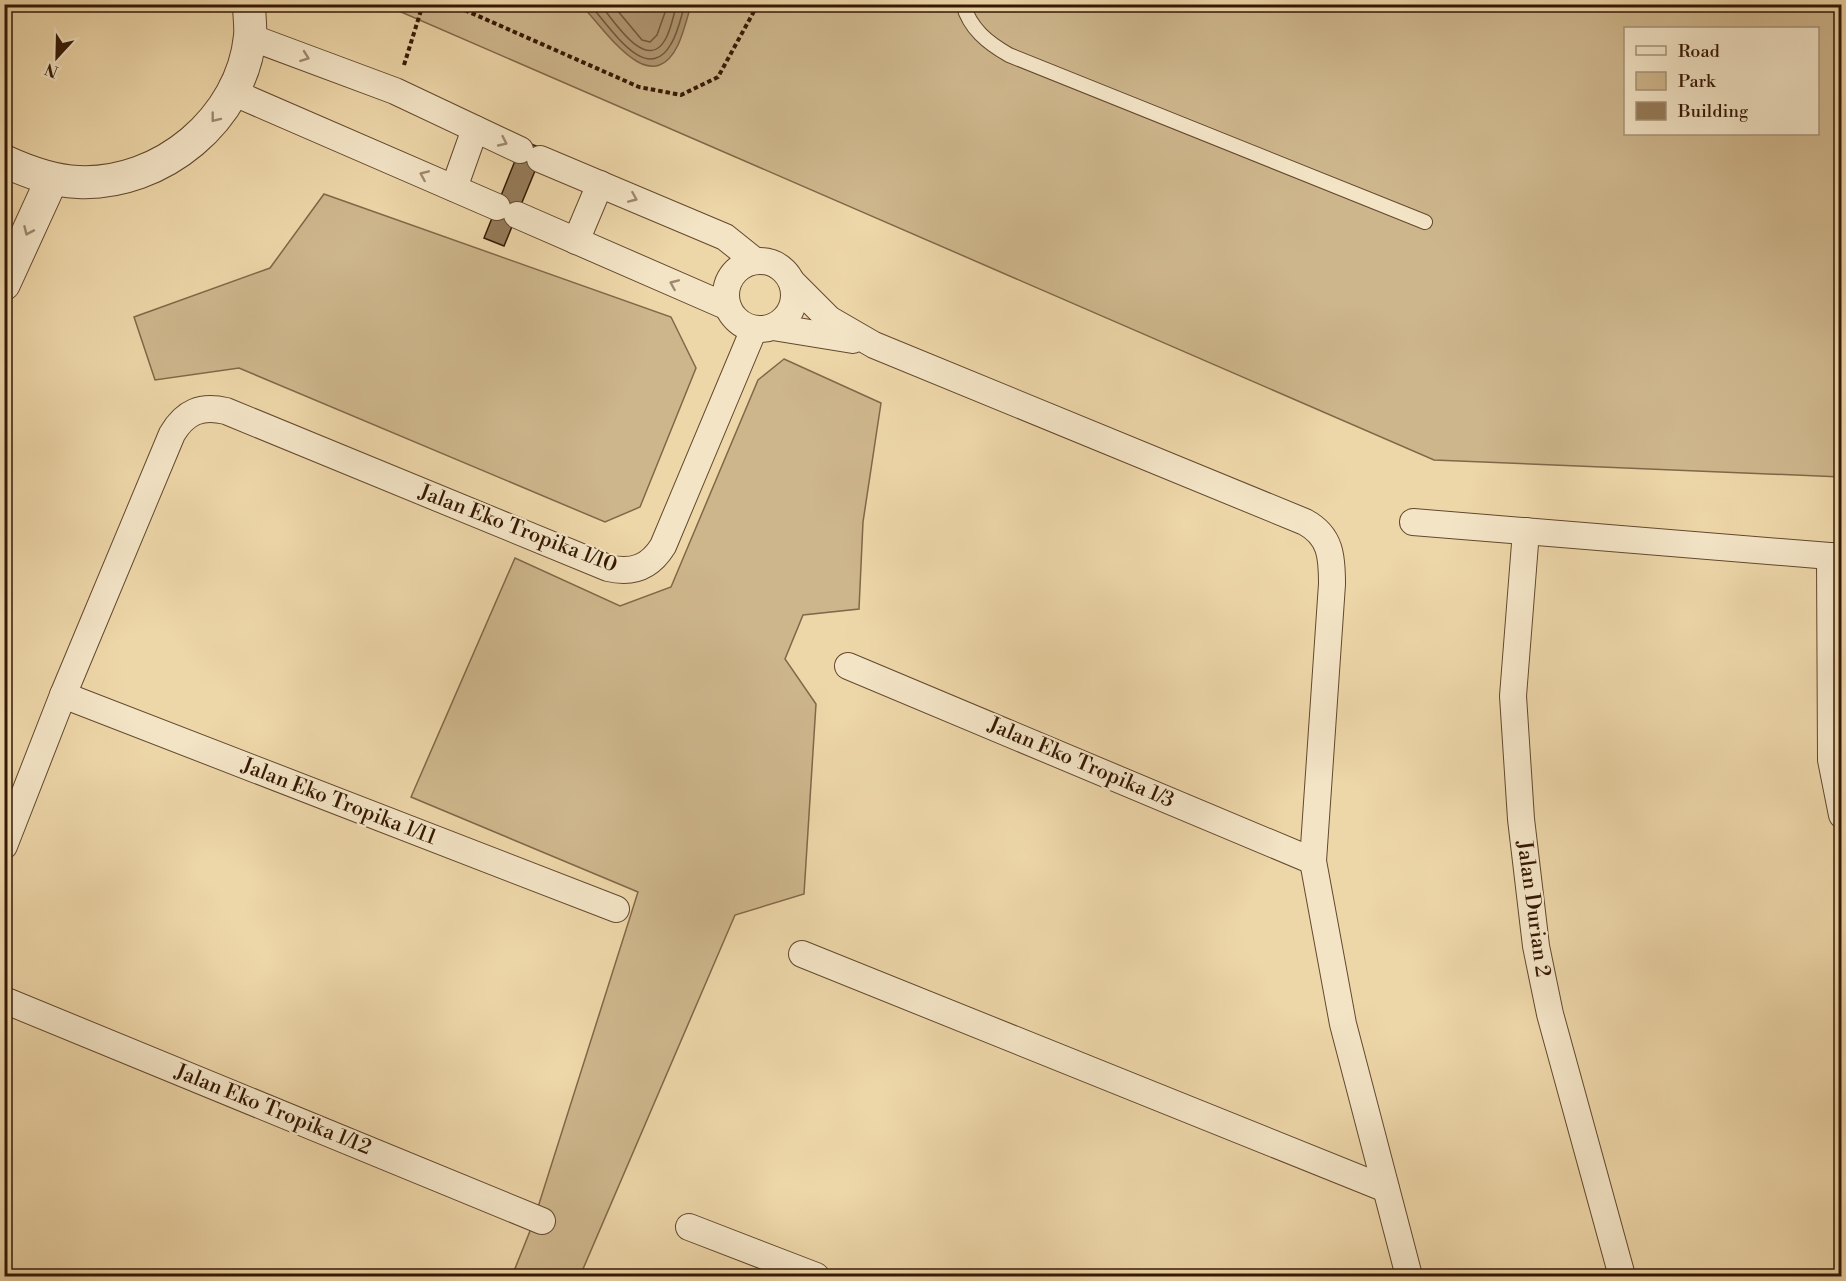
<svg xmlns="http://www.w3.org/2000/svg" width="1846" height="1281" font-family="'Libre Bodoni',serif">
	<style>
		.green { fill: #ceb68c; stroke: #826748; stroke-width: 1.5; fill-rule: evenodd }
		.water { fill: #ae9570; stroke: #7e6345; stroke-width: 1.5 }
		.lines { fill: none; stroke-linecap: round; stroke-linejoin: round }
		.shore { stroke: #72563a; stroke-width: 1.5 }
		.building { fill: #957b59; stroke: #351804; stroke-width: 1.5 }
		.service-casing { stroke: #63482d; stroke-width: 16 }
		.minor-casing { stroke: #63482d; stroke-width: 28 }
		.tertiary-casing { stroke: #63482d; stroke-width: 34 }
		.path { stroke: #351804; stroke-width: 4; stroke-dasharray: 4.5 3; stroke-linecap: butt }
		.service { stroke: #f3e4c6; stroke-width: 14 }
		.minor { stroke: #f3e4c6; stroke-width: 26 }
		.tertiary { stroke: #f3e4c6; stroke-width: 32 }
		.oneway { stroke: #9e886f }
		.labels { text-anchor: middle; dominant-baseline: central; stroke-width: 4.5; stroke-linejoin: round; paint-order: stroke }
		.street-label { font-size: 21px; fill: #351804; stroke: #f3e4c6 }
	</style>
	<rect width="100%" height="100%" fill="#edd6a8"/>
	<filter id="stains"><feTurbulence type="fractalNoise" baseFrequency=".00333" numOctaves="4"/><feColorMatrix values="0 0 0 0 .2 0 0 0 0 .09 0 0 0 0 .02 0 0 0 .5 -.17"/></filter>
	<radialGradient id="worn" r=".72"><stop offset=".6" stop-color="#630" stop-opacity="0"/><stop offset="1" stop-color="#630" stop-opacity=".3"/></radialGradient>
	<g class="green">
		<path d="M385,5H1841V477L1434,460ZM1626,28H1818V134H1626Z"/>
		<polygon points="324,194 671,317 696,368 640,507 605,522 239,368 155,380 134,317 270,268"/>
		<polygon points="784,359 881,403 863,522 859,609 803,615 785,659 816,704 804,894 735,915 580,1276 512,1276 532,1226 638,892 411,797 515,558 620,606 671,587 758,380"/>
	</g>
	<path class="water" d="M581,5H691C687,18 684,32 678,45C650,103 603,26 581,5Z"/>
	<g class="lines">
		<g class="shore">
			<path d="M589,4C608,23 646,88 671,44C678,33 681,17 685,4"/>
			<path d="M600,4C613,20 646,73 665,40C671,30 673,16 677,4"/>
			<polyline points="612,4 642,40 650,42 657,35 668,4"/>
		</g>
	</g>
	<polygon class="building" points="523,141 544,149 504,246 484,238"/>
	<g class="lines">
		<defs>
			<path id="service" d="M963,4C970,29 988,43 1009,55L1425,222"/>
			<g id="minor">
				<polyline points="250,37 395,91 520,150"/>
				<polyline points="232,92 497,207"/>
				<polyline points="540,159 725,237 755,261"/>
				<polyline points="454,188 475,129"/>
				<polyline points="517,215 728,307"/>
				<polyline points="576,241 600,184"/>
				<circle cx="760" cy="295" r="34"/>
				<path d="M792,282L829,319L874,345L1305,522C1331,536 1332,557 1332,584L1313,861L1343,1024L1409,1276"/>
				<polyline points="773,327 853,340"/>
				<polyline points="1413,522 1842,557"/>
				<polyline points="1526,531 1513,696 1521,819 1536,946 1550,1014 1622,1276"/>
				<polyline points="1830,556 1831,760 1842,815"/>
				<polyline points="848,666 1313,861"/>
				<polyline points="63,695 616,909"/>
				<path d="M4,846L63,695L172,434C185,412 201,405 226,411L608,568C633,574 650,567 663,546L754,329"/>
				<polyline points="802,954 1386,1189"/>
				<polyline points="4,1000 542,1221"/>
				<polyline points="689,1227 816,1276"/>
			</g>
			<g id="tertiary">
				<path d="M4,161C28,172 52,181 78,182C161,186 242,119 250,36C251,26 249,15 249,4"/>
				<polyline points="4,284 52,179"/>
			</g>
		</defs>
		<use href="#service" class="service-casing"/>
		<use href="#minor" class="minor-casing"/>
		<use href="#tertiary" class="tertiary-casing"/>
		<g class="path">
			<polyline points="451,4 639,87 681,95 718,77 758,4"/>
			<polyline points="404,65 423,4"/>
		</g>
		<use href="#service" class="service"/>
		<use href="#minor" class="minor"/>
		<use href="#tertiary" class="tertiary"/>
	</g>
	<defs><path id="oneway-chevron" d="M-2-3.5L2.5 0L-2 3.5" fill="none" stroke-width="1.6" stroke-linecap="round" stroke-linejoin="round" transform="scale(1.5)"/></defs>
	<g class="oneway">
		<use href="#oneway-chevron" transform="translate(305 57) rotate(20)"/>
		<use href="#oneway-chevron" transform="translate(215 118) rotate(128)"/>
		<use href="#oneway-chevron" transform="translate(503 142) rotate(25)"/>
		<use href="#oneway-chevron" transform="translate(424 175) rotate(-157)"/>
		<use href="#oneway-chevron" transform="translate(633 198) rotate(23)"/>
		<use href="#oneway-chevron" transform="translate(28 231) rotate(114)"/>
		<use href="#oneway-chevron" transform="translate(674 284) rotate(-157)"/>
	</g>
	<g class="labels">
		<g class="street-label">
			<text transform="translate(518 529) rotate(21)">Jalan Eko Tropika 1/10</text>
			<text transform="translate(1081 763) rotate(23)">Jalan Eko Tropika 1/3</text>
			<text transform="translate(339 802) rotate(21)">Jalan Eko Tropika 1/11</text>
			<text transform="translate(1533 909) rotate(82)">Jalan Durian 2</text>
			<text transform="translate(273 1110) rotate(22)">Jalan Eko Tropika 1/12</text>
		</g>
	</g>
	<rect width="1846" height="1281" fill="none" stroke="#edd6a8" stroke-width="24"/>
	<rect x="6" y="6" width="1834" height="1269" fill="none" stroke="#351804" stroke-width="3"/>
	<rect x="12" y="12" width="1822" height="1257" fill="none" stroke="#351804" stroke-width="1.5"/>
	<rect x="1624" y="27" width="195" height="108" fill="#f3e4c6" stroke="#a79278" stroke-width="1.5"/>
	<rect x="1636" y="46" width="30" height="9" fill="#f3e4c6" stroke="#a79278" stroke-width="1.5"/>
	<text x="1678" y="57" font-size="18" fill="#351804">Road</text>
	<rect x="1636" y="72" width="30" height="18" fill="#ceb68c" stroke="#a79278" stroke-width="1.5"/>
	<text x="1678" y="87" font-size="18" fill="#351804">Park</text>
	<rect x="1636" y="102" width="30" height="18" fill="#957b59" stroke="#a79278" stroke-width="1.5"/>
	<text x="1678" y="117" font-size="18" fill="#351804">Building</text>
	<g transform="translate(57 57) rotate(202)" stroke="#f3e4c6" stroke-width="4.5" paint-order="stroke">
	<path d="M0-4.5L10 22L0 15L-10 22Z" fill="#351804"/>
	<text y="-9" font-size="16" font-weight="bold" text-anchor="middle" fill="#351804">N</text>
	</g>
	<rect width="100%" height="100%" filter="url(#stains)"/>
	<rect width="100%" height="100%" fill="url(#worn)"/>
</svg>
